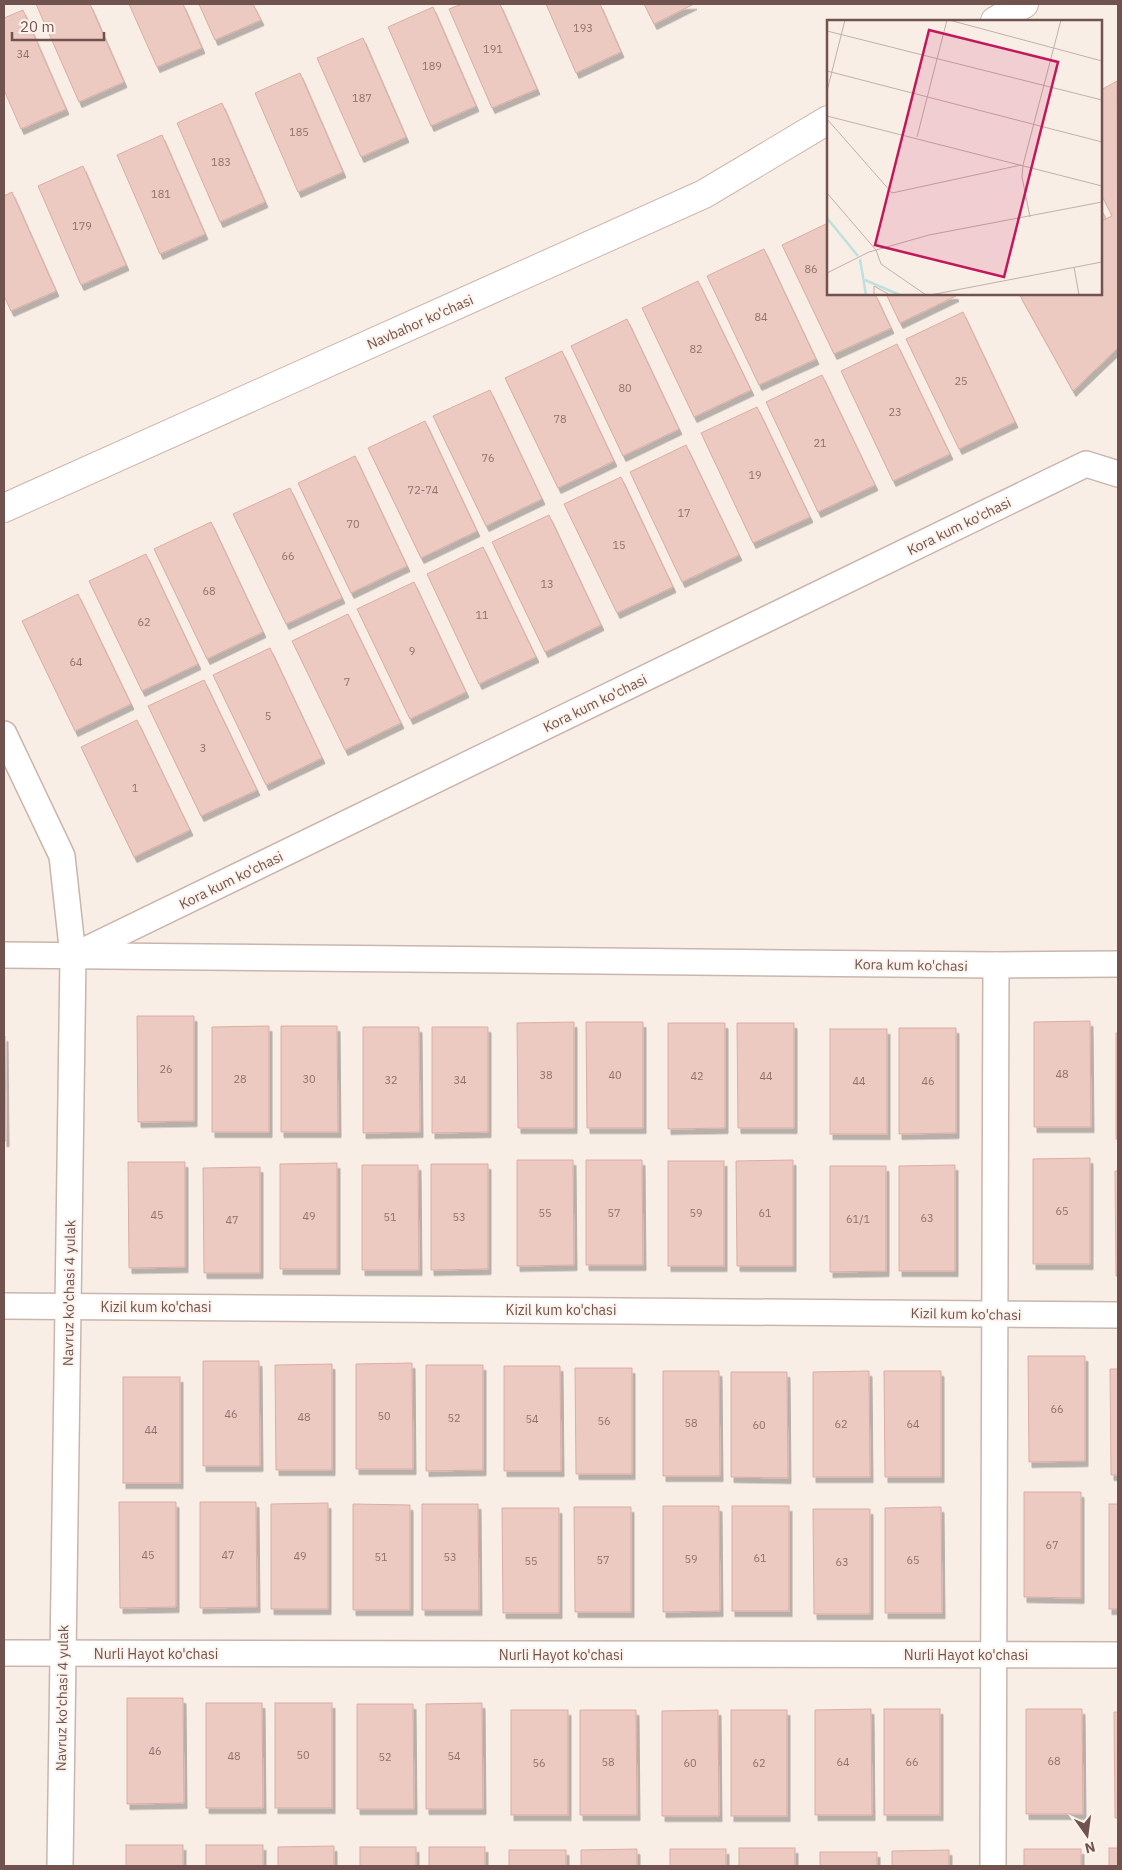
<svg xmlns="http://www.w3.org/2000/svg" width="1122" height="1870" font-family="'IBM Plex Sans',sans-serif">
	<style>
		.building { fill: #ecc9c1; stroke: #dcada3; filter: url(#shadow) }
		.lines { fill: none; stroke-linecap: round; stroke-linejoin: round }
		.street-casing { stroke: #cab5ad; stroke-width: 28 }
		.secondary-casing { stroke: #ceb6ae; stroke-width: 30 }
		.street { stroke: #fff; stroke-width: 25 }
		.secondary { stroke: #fff; stroke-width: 28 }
		.labels { text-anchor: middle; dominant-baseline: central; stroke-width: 4; stroke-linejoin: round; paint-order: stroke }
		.number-label { font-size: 11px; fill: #8f706b }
		.street-label { font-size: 14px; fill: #70534e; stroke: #fdf3ec }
		.inset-river { fill: none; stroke: #bde1df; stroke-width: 2.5 }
		.inset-road { fill: none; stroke: #c2b0a9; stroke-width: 1 }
		.view { fill: #c2185b; fill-opacity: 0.15; stroke: #c2185b; stroke-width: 2.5 }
		.inset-edge { fill: none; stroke: #70534e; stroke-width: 2.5 }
	</style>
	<defs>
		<filter id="shadow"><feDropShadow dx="3" dy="5.5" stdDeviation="0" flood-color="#0004"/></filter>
	</defs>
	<rect width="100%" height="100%" fill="#f9eee6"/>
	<g class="building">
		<polygon points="36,4 90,4 124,82 79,102"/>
		<polygon points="129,4 183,4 202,48 157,67"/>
		<polygon points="199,4 253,4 261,20 215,40"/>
		<polygon points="462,4 500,4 537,89 492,108 449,9"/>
		<polygon points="546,4 600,4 621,52 576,73"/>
		<polygon points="644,4 694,4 654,24"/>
		<polygon points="433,7 476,106 431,126 388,27"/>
		<polygon points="23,10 66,109 21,129 4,90 4,18"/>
		<polygon points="363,38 406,137 361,157 317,58"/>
		<polygon points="300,73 343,172 298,192 255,93"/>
		<polygon points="1117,81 1118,348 1073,391 1019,294 1101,294 1101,221 1112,216 1101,194 1101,90"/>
		<polygon points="222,103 265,202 220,222 177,123"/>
		<polygon points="162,135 205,234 160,254 117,155"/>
		<polygon points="83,166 126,265 81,285 38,186"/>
		<polygon points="12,192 56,291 11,311 4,296 4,196"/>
		<polygon points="1101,209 1106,219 1101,221"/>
		<polygon points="828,223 828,294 875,294 891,328 834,354 782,245"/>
		<polygon points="764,249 816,359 759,385 707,276"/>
		<polygon points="698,281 751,390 694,417 642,308"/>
		<polygon points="886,294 955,294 956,296 900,323"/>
		<polygon points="963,312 1015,422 959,449 906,339"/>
		<polygon points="627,319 679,429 623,456 571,346"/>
		<polygon points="897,344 950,454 893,481 841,371"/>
		<polygon points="562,351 614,461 558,488 505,378"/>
		<polygon points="822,375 875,485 818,512 766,402"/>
		<polygon points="490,390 542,499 486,526 433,416"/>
		<polygon points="757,407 810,517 753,543 701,433"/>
		<polygon points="425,421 477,531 421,558 368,448"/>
		<polygon points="686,445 739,555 682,582 630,472"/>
		<polygon points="355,456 407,566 351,593 298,483"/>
		<polygon points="621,477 673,587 617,613 564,504"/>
		<polygon points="290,488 342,598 286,624 233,514"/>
		<polygon points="549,515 601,625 545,652 492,542"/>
		<polygon points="211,522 263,632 207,659 154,549"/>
		<polygon points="483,547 536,657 479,684 427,574"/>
		<polygon points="146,554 198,664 142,691 89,581"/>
		<polygon points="414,582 466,692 410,719 357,609"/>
		<polygon points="78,594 131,704 75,731 22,621"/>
		<polygon points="348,614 401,723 345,750 292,641"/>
		<polygon points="270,648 322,758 266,785 213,675"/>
		<polygon points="204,680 257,790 201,816 148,706"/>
		<polygon points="137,720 190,830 134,857 81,747"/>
		<polygon points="137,1016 194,1016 194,1121 138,1122"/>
		<polygon points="1090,1021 1091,1127 1034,1127 1034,1022"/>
		<polygon points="574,1022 574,1128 518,1128 517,1023"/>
		<polygon points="586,1022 643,1022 643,1128 587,1128"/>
		<polygon points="668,1023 725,1023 725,1128 668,1129"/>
		<polygon points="737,1023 794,1023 794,1128 738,1128"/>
		<polygon points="269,1026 269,1132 212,1132 212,1027"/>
		<polygon points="281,1026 337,1026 338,1132 281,1132"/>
		<polygon points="363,1027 419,1027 420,1132 363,1133"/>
		<polygon points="432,1027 488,1027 488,1132 432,1133"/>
		<polygon points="899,1028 956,1028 956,1133 899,1134"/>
		<rect x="830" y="1029" width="57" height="105"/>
		<rect x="1116" y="1033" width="2" height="106"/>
		<polygon points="4,1036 5,1036 6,1141 4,1141"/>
		<polygon points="1090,1158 1090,1264 1033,1264 1033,1159"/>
		<polygon points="517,1160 573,1160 574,1265 517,1266"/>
		<polygon points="586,1160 642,1160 643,1265 586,1265"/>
		<polygon points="793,1160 793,1266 737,1266 736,1161"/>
		<rect x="668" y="1161" width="56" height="105"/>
		<polygon points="128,1162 185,1162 185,1267 129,1268"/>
		<polygon points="337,1163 337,1269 280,1269 280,1164"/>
		<polygon points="431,1164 488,1164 488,1269 431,1270"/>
		<polygon points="362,1165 418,1165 419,1270 362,1270"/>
		<polygon points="955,1165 955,1271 899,1271 899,1166"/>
		<polygon points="830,1166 886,1166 886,1271 830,1272"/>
		<polygon points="260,1167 260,1273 204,1273 203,1168"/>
		<polygon points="1115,1171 1118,1171 1118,1276 1116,1276"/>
		<polygon points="1028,1356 1085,1356 1085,1461 1029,1462"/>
		<polygon points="203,1361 259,1361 260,1466 203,1466"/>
		<polygon points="412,1363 413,1469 356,1469 356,1364"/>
		<polygon points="332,1364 332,1470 276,1470 275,1365"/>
		<polygon points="426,1365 483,1365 483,1470 426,1471"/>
		<polygon points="504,1366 560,1366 561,1471 504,1471"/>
		<polygon points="575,1368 632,1368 632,1474 576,1474"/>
		<polygon points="1110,1369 1118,1369 1118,1475 1111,1475"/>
		<polygon points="663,1371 719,1371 720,1476 663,1476"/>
		<polygon points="869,1371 870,1477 813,1477 813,1372"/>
		<polygon points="884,1371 941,1371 941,1477 885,1477"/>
		<polygon points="731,1372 787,1372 788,1478 731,1477"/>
		<rect x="123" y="1377" width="57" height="106"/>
		<polygon points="1024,1492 1081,1492 1081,1598 1024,1597"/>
		<polygon points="119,1502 176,1502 176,1607 120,1608"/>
		<polygon points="200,1502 256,1502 257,1607 200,1608"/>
		<polygon points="328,1503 328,1609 271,1609 271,1504"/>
		<polygon points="353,1504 410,1505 410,1610 353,1610"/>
		<polygon points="422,1504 478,1504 479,1610 422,1610"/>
		<rect x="1109" y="1504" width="9" height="105"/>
		<polygon points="663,1506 719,1506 720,1611 663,1612"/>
		<rect x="732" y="1506" width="57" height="105"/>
		<polygon points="574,1507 631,1507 631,1612 575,1612"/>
		<polygon points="941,1507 942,1613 885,1613 885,1508"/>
		<polygon points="502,1508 559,1508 559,1613 503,1613"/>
		<polygon points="813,1509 870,1509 870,1614 814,1614"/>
		<polygon points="127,1698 183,1698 184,1803 127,1804"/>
		<polygon points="206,1703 262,1703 263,1808 206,1808"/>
		<rect x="275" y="1703" width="57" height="105"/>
		<polygon points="482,1703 483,1809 426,1809 426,1704"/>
		<polygon points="357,1704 413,1704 414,1809 357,1809"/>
		<polygon points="871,1709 872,1815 815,1815 815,1710"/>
		<rect x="884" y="1709" width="56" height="106"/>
		<polygon points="1026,1709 1082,1709 1083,1814 1026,1814"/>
		<rect x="511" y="1710" width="57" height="105"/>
		<polygon points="580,1710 636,1710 637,1815 580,1815"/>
		<polygon points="718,1710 719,1816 662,1816 662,1711"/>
		<rect x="731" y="1710" width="56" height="106"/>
		<polygon points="1114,1712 1118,1712 1118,1818 1115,1818"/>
		<rect x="126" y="1845" width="57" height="21"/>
		<rect x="206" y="1845" width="57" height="21"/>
		<polygon points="334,1846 334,1866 278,1866 278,1847"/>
		<rect x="360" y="1847" width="56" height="19"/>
		<rect x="429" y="1847" width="56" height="19"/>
		<rect x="739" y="1848" width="56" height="18"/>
		<rect x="1109" y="1848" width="9" height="18"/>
		<polygon points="637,1849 637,1866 581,1866 581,1850"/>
		<rect x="670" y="1849" width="56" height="17"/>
		<rect x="1024" y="1849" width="57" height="17"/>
		<rect x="509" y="1850" width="57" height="16"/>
		<polygon points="949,1850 949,1866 892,1866 892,1851"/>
		<rect x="820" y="1852" width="57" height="14"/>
	</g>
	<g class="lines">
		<defs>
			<g id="street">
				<polyline points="4,734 62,856 73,956 60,1866"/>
				<polyline points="4,955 996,965 1118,964"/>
				<polyline points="73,956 1086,464 1118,474"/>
				<polyline points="4,1306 1118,1315"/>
				<polyline points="4,1653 1118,1655"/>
				<polyline points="993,1866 996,965"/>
			</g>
			<g id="secondary">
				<polyline points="995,21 1024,4"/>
				<polyline points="4,508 704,194 828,120"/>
			</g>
		</defs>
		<use href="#street" class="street-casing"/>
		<use href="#secondary" class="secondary-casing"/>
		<use href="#street" class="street"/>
		<use href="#secondary" class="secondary"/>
	</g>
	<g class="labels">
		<g class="number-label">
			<text x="583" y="28">193</text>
			<text x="493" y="49">191</text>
			<text x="23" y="54">34</text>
			<text x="432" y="66">189</text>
			<text x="362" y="98">187</text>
			<text x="299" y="132">185</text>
			<text x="221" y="162">183</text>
			<text x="161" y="194">181</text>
			<text x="82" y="226">179</text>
			<text x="811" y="269">86</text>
			<text x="761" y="317">84</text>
			<text x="696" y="349">82</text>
			<text x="961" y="381">25</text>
			<text x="625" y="388">80</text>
			<text x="895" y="412">23</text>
			<text x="560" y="419">78</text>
			<text x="820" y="443">21</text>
			<text x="488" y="458">76</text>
			<text x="755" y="475">19</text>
			<text x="423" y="490">72-74</text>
			<text x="684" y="513">17</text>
			<text x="353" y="524">70</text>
			<text x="619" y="545">15</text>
			<text x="288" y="556">66</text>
			<text x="547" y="584">13</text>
			<text x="209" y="591">68</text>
			<text x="482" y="615">11</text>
			<text x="144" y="622">62</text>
			<text x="412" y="651">9</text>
			<text x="76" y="662">64</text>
			<text x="347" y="682">7</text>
			<text x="268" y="716">5</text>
			<text x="203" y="748">3</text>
			<text x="135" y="788">1</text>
			<text x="166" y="1069">26</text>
			<text x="1062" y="1074">48</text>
			<text x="546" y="1075">38</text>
			<text x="615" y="1075">40</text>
			<text x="697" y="1076">42</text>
			<text x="766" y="1076">44</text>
			<text x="240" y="1079">28</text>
			<text x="309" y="1079">30</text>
			<text x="391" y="1080">32</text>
			<text x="460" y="1080">34</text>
			<text x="859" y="1081">44</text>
			<text x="928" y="1081">46</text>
			<text x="1062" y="1211">65</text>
			<text x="545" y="1213">55</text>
			<text x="614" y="1213">57</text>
			<text x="696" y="1213">59</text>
			<text x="765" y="1213">61</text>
			<text x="157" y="1215">45</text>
			<text x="309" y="1216">49</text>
			<text x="390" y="1217">51</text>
			<text x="459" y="1217">53</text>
			<text x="927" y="1218">63</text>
			<text x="858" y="1219">61/1</text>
			<text x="232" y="1220">47</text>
			<text x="1057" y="1409">66</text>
			<text x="231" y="1414">46</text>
			<text x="384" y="1416">50</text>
			<text x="304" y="1417">48</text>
			<text x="454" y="1418">52</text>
			<text x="532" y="1419">54</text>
			<text x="604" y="1421">56</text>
			<text x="691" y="1423">58</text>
			<text x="841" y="1424">62</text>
			<text x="913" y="1424">64</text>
			<text x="759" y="1425">60</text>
			<text x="151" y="1430">44</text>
			<text x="1052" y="1545">67</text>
			<text x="148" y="1555">45</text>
			<text x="228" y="1555">47</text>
			<text x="300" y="1556">49</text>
			<text x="381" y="1557">51</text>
			<text x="450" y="1557">53</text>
			<text x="760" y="1558">61</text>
			<text x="691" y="1559">59</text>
			<text x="603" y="1560">57</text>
			<text x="913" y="1560">65</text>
			<text x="531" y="1561">55</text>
			<text x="842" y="1562">63</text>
			<text x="155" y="1751">46</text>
			<text x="303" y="1755">50</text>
			<text x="234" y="1756">48</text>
			<text x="454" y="1756">54</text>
			<text x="385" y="1757">52</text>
			<text x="1054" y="1761">68</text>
			<text x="608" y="1762">58</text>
			<text x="843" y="1762">64</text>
			<text x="912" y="1762">66</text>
			<text x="539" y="1763">56</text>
			<text x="690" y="1763">60</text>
			<text x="759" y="1763">62</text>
		</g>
		<g class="street-label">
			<text transform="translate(420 322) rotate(-24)">Navbahor ko'chasi</text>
			<text transform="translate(959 526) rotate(-26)">Kora kum ko'chasi</text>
			<text transform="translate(595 703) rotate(-26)">Kora kum ko'chasi</text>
			<text transform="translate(231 880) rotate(-26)">Kora kum ko'chasi</text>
			<text transform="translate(911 965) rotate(1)">Kora kum ko'chasi</text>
			<text transform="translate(69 1293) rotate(-89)">Navruz ko'chasi 4 yulak</text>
			<text x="156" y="1307">Kizil kum ko'chasi</text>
			<text x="561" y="1310">Kizil kum ko'chasi</text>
			<text transform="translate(966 1314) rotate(1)">Kizil kum ko'chasi</text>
			<text x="156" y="1654">Nurli Hayot ko'chasi</text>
			<text x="561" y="1655">Nurli Hayot ko'chasi</text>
			<text x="966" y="1655">Nurli Hayot ko'chasi</text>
			<text transform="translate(62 1698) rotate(-89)">Navruz ko'chasi 4 yulak</text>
		</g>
	</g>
	<g transform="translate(827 20)">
		<rect width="275" height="275" fill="#f9eee6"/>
		<path class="inset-river" d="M0,198L31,236M33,239L39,275M38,260L73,275"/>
		<path class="inset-road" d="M122,0L275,41M0,11L275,80M0,51L275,122M0,71L18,0M0,96L275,166M0,99L65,173L194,145M90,117L120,0M0,173L49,230L54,244L99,275M203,197L195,157L196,145L234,0M247,247L252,275M0,253L42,232L102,215L275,182M47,275V266L63,275M103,275L275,242"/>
		<path class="view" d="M102,10L231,42L177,257L48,225Z"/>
		<rect width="275" height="275" class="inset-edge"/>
	</g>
	<rect width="1122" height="1870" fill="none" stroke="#70534e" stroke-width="10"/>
	<g transform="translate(1087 1835) rotate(166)" stroke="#fdf3ec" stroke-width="4" paint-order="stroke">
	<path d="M0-4L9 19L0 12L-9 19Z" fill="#70534e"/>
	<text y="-8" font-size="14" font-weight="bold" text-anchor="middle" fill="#70534e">N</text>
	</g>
	<path d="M12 32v8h92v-8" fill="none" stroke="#70534e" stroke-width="2.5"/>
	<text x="20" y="32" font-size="15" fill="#70534e" stroke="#fdf3ec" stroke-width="4" paint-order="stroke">20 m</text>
</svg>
